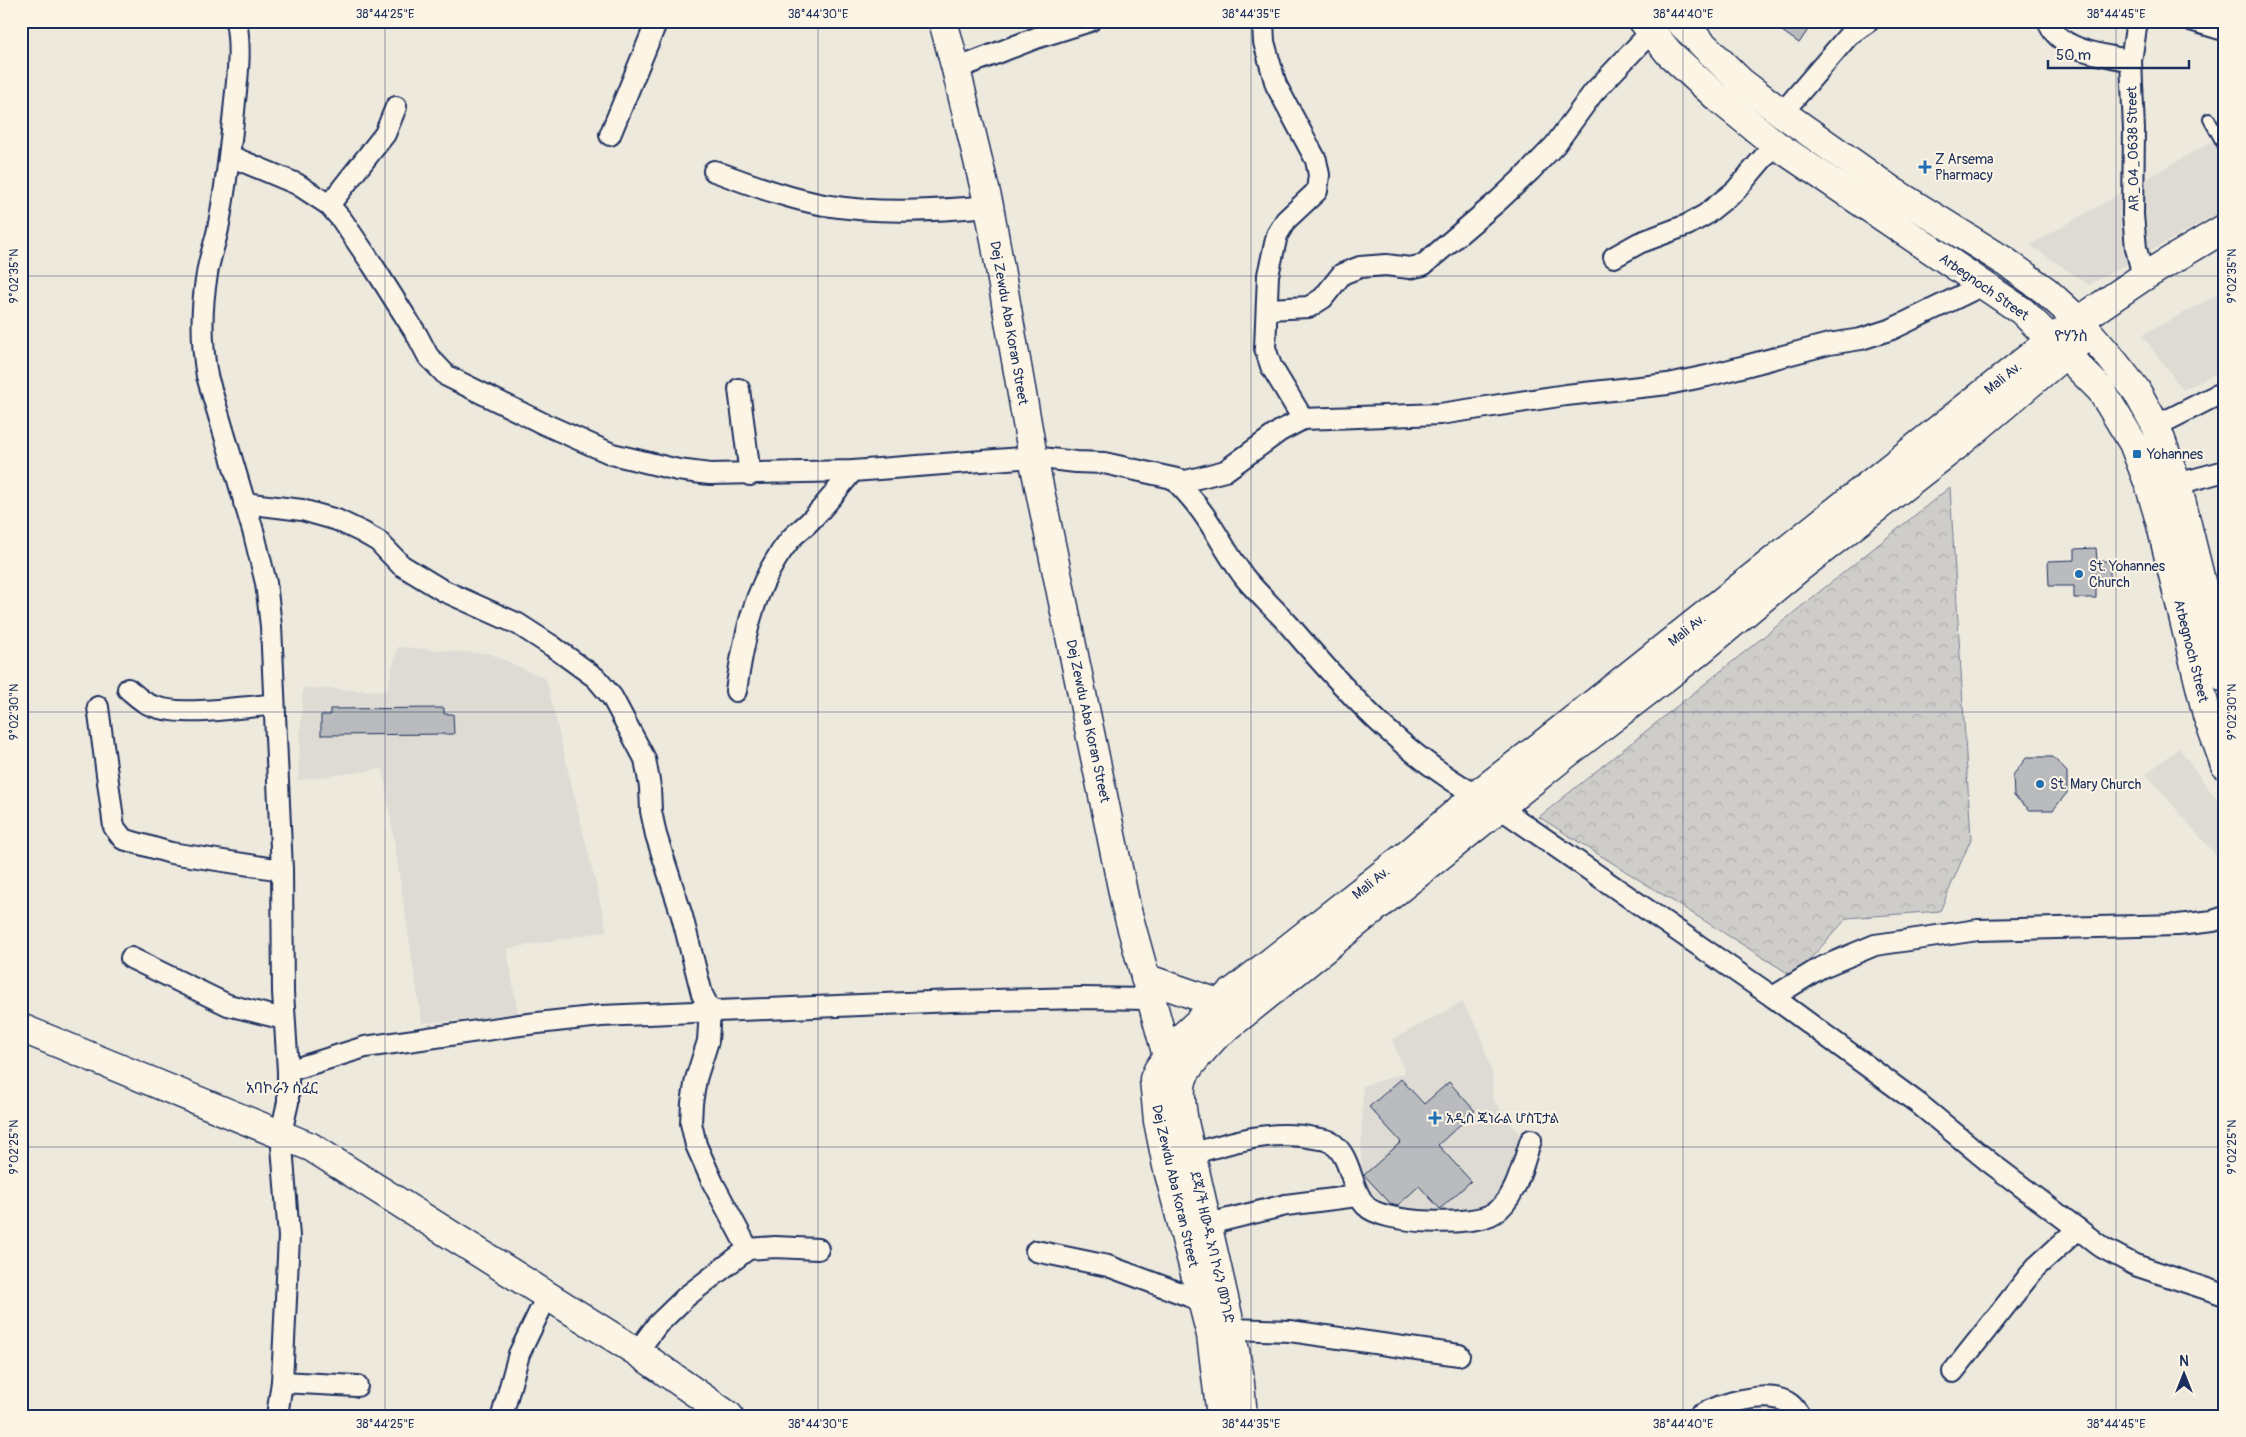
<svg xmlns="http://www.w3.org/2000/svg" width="2246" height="1437" font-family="Pangolin,'Noto Sans Ethiopic',sans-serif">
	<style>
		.built { fill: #dedbd4 }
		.forest { fill: url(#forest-crowns); stroke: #757e94 }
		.building { fill: #babbbe; stroke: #1b2f5e }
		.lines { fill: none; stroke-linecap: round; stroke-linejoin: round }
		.lane-casing { stroke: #1b2f5e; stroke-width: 14 }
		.street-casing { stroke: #1b2f5e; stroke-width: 24 }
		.secondary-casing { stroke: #1b2f5e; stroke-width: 31 }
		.primary-casing { stroke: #1b2f5e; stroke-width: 31 }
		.lane { stroke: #fcf5e5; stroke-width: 10 }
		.street { stroke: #fcf5e5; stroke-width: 20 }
		.secondary { stroke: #fcf5e5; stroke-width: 28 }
		.primary { stroke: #fcf5e5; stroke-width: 28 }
		.ticks { fill: none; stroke: #1b2f5e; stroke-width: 1; stroke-opacity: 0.45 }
		.poi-dot { fill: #1f6fb2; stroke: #fcf5e5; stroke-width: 2 }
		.labels { text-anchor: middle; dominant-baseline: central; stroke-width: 4; stroke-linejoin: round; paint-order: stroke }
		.street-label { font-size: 14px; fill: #1b2f5e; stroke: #fcf5e5 }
		.poi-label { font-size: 14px; fill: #1b2f5e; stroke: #fcf5e5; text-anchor: start }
		.neighbourhood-label { font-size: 15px; fill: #1b2f5e; stroke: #fcf5e5 }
		.neatline { fill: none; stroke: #1b2f5e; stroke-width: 2 }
		.ticks-label { font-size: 12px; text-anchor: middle; fill: #1b2f5e }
	</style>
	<defs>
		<pattern id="forest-crowns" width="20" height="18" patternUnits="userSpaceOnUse" patternTransform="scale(1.25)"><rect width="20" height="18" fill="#cfcdca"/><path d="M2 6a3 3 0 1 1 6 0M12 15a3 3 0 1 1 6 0" fill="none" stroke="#b1b0b0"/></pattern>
	</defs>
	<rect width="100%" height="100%" fill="#eee9dd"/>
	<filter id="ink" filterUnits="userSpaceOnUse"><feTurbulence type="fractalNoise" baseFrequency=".02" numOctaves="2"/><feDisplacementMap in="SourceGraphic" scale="10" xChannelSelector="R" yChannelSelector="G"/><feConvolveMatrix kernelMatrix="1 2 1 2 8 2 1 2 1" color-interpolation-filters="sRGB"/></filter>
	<g filter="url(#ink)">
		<g class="built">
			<polygon points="2225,134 2225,210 2089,285 2030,245"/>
			<polygon points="2225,291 2225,369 2183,390 2142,335"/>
			<polygon points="398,647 491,654 546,679 607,931 507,949 518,1015 422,1023 383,769 298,780 303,688 386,691"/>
			<polygon points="2179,748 2225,811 2225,866 2146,774"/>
			<polygon points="1462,1002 1479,1030 1493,1077 1492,1098 1523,1139 1520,1184 1488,1215 1360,1206 1363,1086 1405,1073 1392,1040"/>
		</g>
		<polygon class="forest" points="1950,487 1971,839 1940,911 1847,918 1794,977 1539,817"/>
		<g class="building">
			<polygon points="1768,21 1814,21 1799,43"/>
			<polygon points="2096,548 2097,561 2110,561 2110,586 2096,587 2096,598 2074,598 2074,586 2049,586 2048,561 2075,560 2075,549"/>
			<polygon points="444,708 444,714 453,714 454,734 321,735 321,715 330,715 330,709"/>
			<polygon points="2027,757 2053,757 2067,772 2067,793 2053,810 2030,810 2014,796 2013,775"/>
			<polygon points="1401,1079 1424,1104 1449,1082 1475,1111 1438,1145 1471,1181 1440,1209 1419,1186 1397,1206 1391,1204 1364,1175 1401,1142 1369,1107"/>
		</g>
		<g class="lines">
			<defs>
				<g id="lane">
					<polyline points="2176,21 2223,35 2225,37"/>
					<polyline points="2209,119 2225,148"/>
				</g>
				<g id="street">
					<path d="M236,21C241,47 238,74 235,101C231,144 226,186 218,229C215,244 209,259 207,274C201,308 201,342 207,376L254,534L266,583L271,626L282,870L283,992L288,1071V1102L281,1133L289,1237L282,1382L277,1416"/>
					<polyline points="1263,21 1264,42 1276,85 1316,160 1319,175 1317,191 1286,220 1277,235 1268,275 1265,348 1271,366 1303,419"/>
					<path d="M2048,21C2059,52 2103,54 2131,61"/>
					<polyline points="2137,21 2131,61 2134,130 2133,215 2136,248 2143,277"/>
					<polyline points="956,69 1036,38 1090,21"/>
					<polyline points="1782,113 1849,35 1869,21"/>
					<polyline points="610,135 657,21"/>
					<polyline points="230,156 297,184 329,205 342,220 372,264 417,335 428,356 447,376 542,423 612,454 678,470 710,474 853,471 1033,457 1076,462 1104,463 1186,481 1225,471 1280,431 1303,419 1440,414 1566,395 1668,384 1707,376 1829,344 1861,339 1892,329 1983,285"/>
					<path d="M714,171C750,184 786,198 824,205C878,214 935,211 989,206"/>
					<polyline points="329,205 385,134 396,107"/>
					<polyline points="1614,257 1639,243 1687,225 1705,215 1736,190 1775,144"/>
					<polyline points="1268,309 1309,307 1323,298 1342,274 1360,267 1386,265 1410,268 1423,265 1498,201 1530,171 1555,145 1593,93 1651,32"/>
					<polyline points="739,389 750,475"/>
					<polyline points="2156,426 2225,391"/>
					<path d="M1174,479C1183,489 1192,498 1199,508C1216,530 1228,556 1245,578C1259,595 1275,609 1289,625C1354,701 1409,762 1500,808L1773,997L1919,1104L1988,1161L2103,1248L2135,1265L2225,1295"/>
					<polyline points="2177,484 2225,471"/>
					<polyline points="244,503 302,510 337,520 362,532 378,541 401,565 442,590 518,624 552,646 596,678 612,697 645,759 650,787 651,811 656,835 682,916 702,994 710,1010 708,1041 696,1079 692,1103 691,1123 696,1145 713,1183 748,1249"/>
					<path d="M128,689C133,693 139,699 146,703C178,720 238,706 273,705"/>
					<path d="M736,691C744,637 754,585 789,541C795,533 804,528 811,520C826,505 839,487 853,471"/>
					<polyline points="98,707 114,827 123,839 171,853 282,870"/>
					<polyline points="131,958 228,1005 284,1019"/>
					<polyline points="1773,997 1820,968 1875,945 1978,930 2178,925 2213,921 2225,917"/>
					<polyline points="288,1071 365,1047 520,1025 601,1016 953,1001 1081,998 1150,999"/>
					<path d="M1191,1154C1231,1142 1272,1129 1314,1138C1318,1139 1325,1139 1329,1141C1353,1155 1349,1188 1366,1206C1383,1224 1474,1227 1494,1213C1517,1198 1522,1165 1531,1140"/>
					<polyline points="1208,1224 1286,1205 1357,1196"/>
					<polyline points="1036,1251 1108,1266 1202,1301"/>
					<polyline points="1218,1333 1231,1329 1290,1331 1459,1355"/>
					<polyline points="637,1352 657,1325 687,1296 748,1249 775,1247 818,1249"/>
					<polyline points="1953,1372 2036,1267 2078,1229"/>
					<polyline points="282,1382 357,1386"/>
					<polyline points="502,1416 519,1354 547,1296"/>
					<path d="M1699,1416C1720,1404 1768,1388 1790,1404C1794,1407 1797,1412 1800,1416"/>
				</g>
				<g id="secondary">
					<polyline points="943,21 956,69 989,206 1033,457 1126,907 1167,1056 1179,1073"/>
					<polyline points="21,1028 311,1147 637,1352 729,1416"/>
				</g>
				<g id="primary">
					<polyline points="1643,21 1669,53 1719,99 1775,144 2022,311 2101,390 2133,443 2150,487 2160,521 2207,715 2225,765"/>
					<polyline points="1679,21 1741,82 1782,113 1892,191 2006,262 2046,291 2079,321 2110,357 2136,390 2156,426 2177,484 2225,678"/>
					<polyline points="1145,978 1209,1000 1220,1002"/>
					<polyline points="1221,1416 1211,1335 1167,1166 1158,1121 1154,1079 1158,1070 1178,1041 1220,1002 1412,851 1475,796 1539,747 2052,339 2143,277 2225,228"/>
					<path d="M1243,1416L1239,1373L1231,1329L1184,1122C1182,1109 1178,1091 1183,1078C1187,1066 1206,1047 1215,1037L1565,755L1696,654L1799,568L1956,446L2082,340"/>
				</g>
			</defs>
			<use href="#lane" class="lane-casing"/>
			<use href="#street" class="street-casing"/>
			<use href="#secondary" class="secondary-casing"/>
			<use href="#primary" class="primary-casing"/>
			<use href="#lane" class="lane"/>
			<use href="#street" class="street"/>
			<use href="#secondary" class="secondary"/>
			<use href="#primary" class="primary"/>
		</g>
	</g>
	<path class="ticks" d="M385,21V1416M818,21V1416M1251,21V1416M1683,21V1416M2116,21V1416M21,276H2225M21,712H2225M21,1147H2225"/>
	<g class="poi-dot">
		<path d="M1922.5 159.5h5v5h5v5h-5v5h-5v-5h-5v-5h5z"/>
		<rect x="2132" y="449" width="10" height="10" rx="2.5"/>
		<circle cx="2079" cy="574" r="5"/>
		<circle cx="2040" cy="784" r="5"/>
		<path d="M1432.5 1110.5h5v5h5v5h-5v5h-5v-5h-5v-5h5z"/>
	</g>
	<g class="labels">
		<g class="street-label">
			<text transform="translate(2133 149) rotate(-91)">AR_04_0638 Street</text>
			<text transform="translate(1984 287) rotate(35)">Arbegnoch Street</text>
			<text transform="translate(1009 323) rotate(80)">Dej Zewdu Aba Koran Street</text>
			<text transform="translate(2003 378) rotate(-39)">Mali Av.</text>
			<text transform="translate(1687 630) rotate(-39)">Mali Av.</text>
			<text transform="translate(2191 651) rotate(76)">Arbegnoch Street</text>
			<text transform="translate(1088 721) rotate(78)">Dej Zewdu Aba Koran Street</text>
			<text transform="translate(1371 883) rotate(-39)">Mali Av.</text>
			<text transform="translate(1175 1186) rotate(77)">Dej Zewdu Aba Koran Street</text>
			<text transform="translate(1212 1247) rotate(77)">ደጃ/ች ዘውዱ አባ ኮራን መንገድ</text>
		</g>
		<g class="poi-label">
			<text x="1935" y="159">Z Arsema<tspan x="1935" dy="16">Pharmacy</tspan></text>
			<text x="2147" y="454">Yohannes</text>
			<text x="2089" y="566">St. Yohannes<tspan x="2089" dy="16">Church</tspan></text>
			<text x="2050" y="784">St. Mary Church</text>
			<text x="1446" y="1118">አዲስ ጄነራል ሆስፒታል</text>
		</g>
		<g class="neighbourhood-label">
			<text x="2071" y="336">ዮሃንስ</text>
			<text x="282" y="1088">አባኮራን ሰፈር</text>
		</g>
	</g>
	<rect width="2246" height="1437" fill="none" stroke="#fcf5e5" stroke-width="55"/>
	<g transform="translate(2184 1374)" stroke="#fcf5e5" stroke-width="4" paint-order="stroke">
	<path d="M0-4L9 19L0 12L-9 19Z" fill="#1b2f5e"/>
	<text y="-8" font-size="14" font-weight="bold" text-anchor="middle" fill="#1b2f5e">N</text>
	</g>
	<path d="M2048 60v8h141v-8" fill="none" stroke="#1b2f5e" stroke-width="2.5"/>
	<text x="2056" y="60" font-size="15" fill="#1b2f5e" stroke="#fcf5e5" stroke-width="4" paint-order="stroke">50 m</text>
	<rect x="28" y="28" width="2190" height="1382" class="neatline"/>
	<g class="ticks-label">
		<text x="385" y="18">38°44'25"E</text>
		<text x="818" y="18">38°44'30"E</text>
		<text x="1251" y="18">38°44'35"E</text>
		<text x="1683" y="18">38°44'40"E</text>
		<text x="2116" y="18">38°44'45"E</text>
		<text transform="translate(14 276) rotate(-90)" y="4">9°02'35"N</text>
		<text transform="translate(2232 276) rotate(-90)" y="4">9°02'35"N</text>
		<text transform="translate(14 712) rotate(-90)" y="4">9°02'30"N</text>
		<text transform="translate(2232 712) rotate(-90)" y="4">9°02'30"N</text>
		<text transform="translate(14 1147) rotate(-90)" y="4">9°02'25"N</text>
		<text transform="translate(2232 1147) rotate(-90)" y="4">9°02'25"N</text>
		<text x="385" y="1428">38°44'25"E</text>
		<text x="818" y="1428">38°44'30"E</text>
		<text x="1251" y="1428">38°44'35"E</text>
		<text x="1683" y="1428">38°44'40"E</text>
		<text x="2116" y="1428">38°44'45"E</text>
	</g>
</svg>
